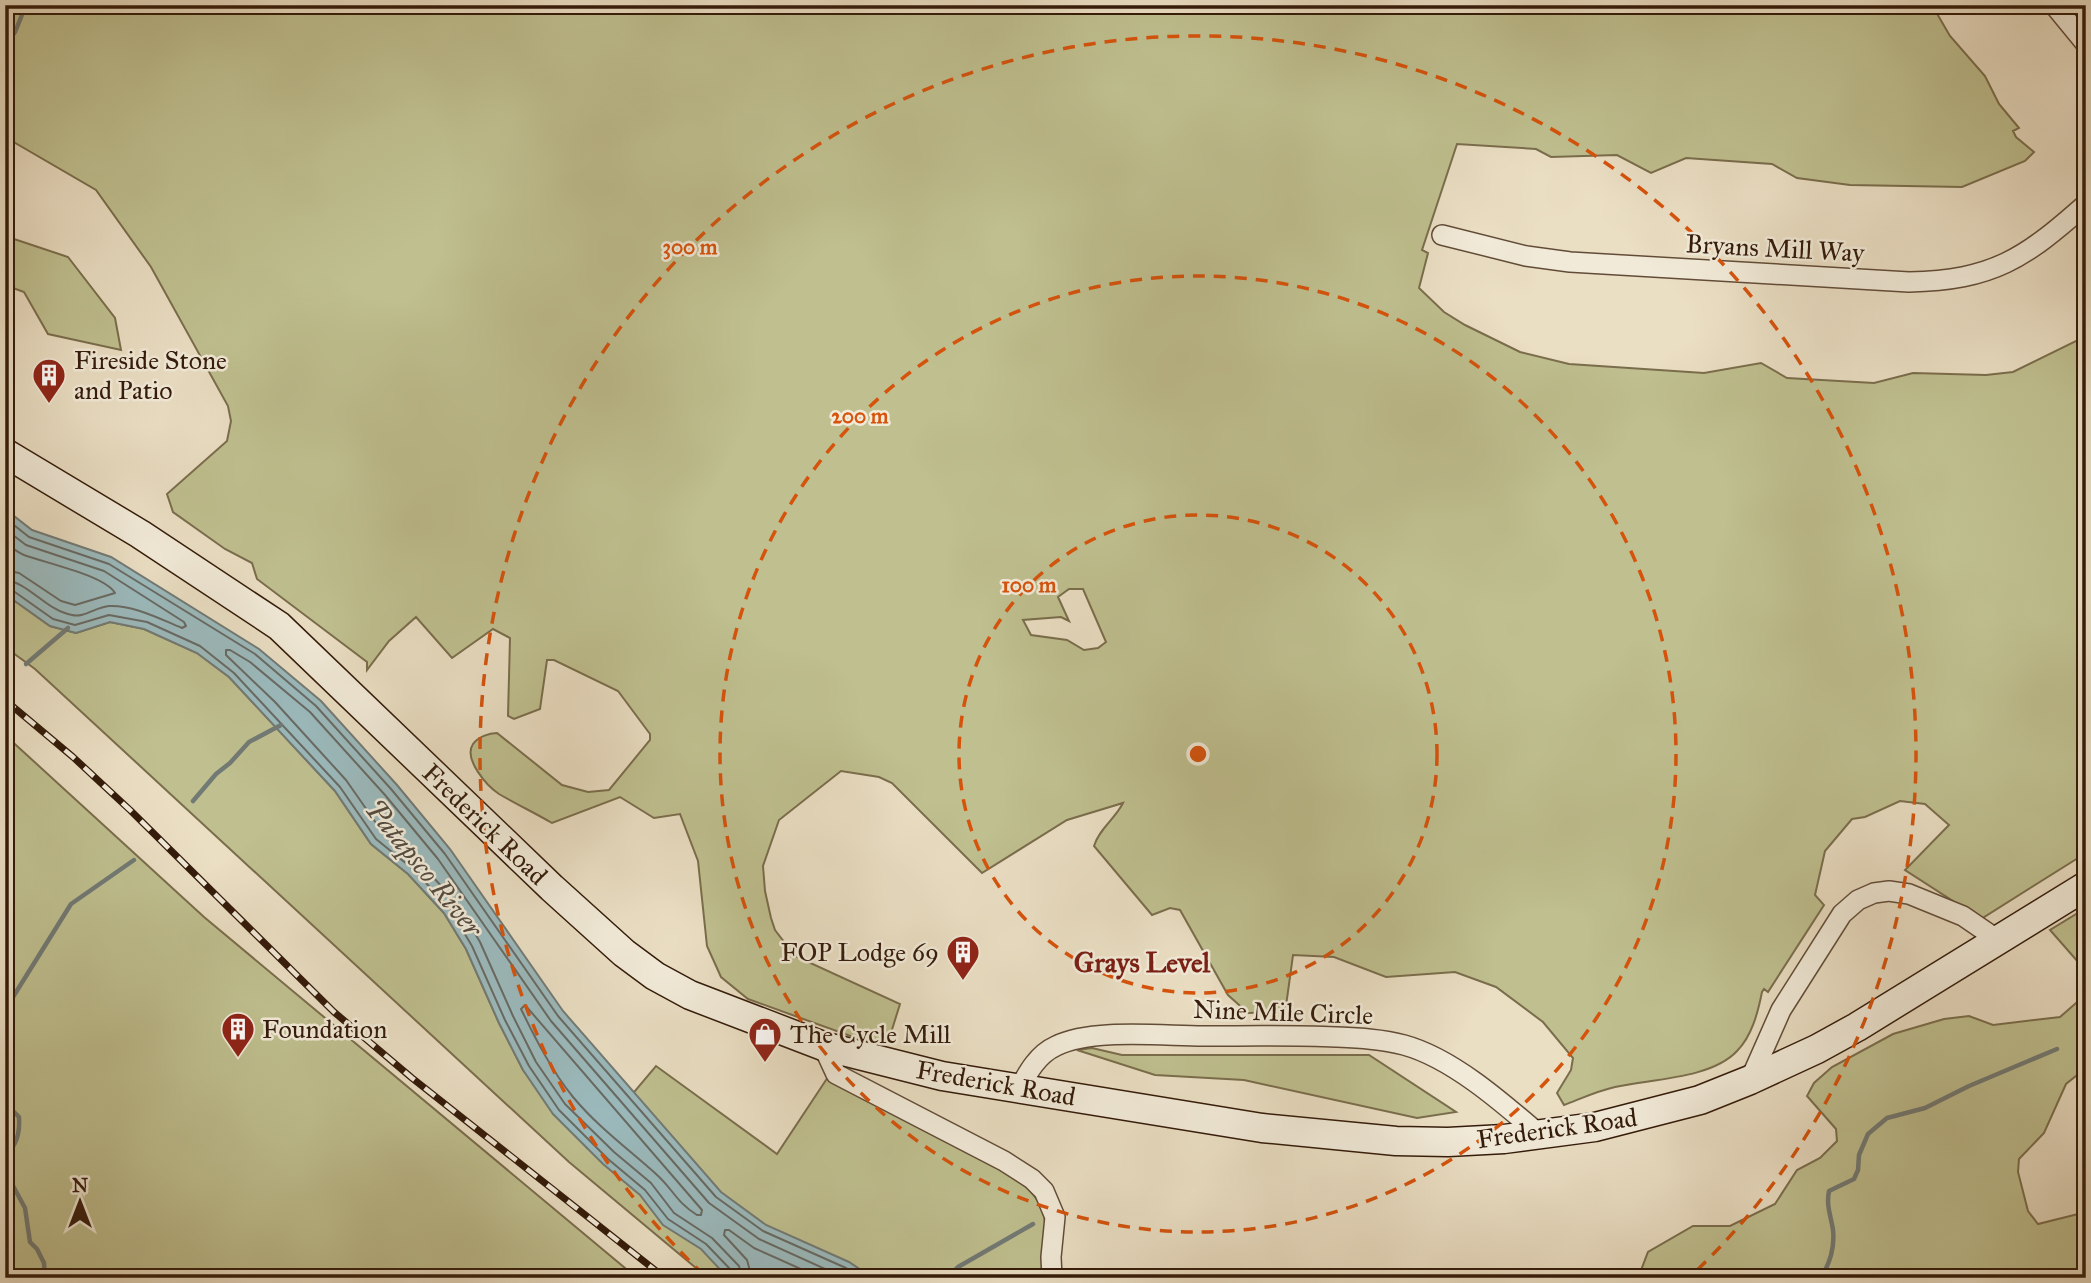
<svg xmlns="http://www.w3.org/2000/svg" width="2091" height="1283" font-family="'IM FELL Great Primer',serif">
	<style>
		.green { fill: #bfbf8f; stroke: #7a6d4c; stroke-width: 2; fill-rule: evenodd }
		.water { fill: #9bbabd; stroke: #727a75; stroke-width: 2 }
		.lines { fill: none; stroke-linecap: round; stroke-linejoin: round }
		.shore { stroke: #686a64; stroke-width: 2 }
		.stream { stroke: #727a75; stroke-width: 4.5 }
		.minor-casing { stroke: #624c38; stroke-width: 22 }
		.secondary-casing { stroke: #341b0a; stroke-width: 31 }
		.minor { stroke: #f1ead8; stroke-width: 19 }
		.secondary { stroke: #f1ead8; stroke-width: 28 }
		.rail-casing { stroke: #341b0a; stroke-width: 7 }
		.rail { stroke: #f1ead8; stroke-width: 4.5; stroke-dasharray: 13; stroke-linecap: butt }
		.ring { fill: none; stroke: #d6530c; stroke-width: 3.5; stroke-dasharray: 12 9 }
		.labels { text-anchor: middle; dominant-baseline: central; stroke-width: 5; stroke-linejoin: round; paint-order: stroke }
		.street-label { font-size: 26px; fill: #341b0a; stroke: #f1ead8 }
		.poi-label { font-size: 26px; fill: #341b0a; stroke: #f1ead8; text-anchor: start }
		.water-label { font-size: 28px; font-style: italic; fill: #534b40; stroke: #f1ead8 }
		.neighbourhood-label { font-size: 28px; font-weight: bold; fill: #7a1f14; stroke: #f1ead8 }
		.centre { fill: #d6530c; stroke: #f1ead8; stroke-width: 3.5 }
		.ring-label { font-size: 21px; text-anchor: middle; font-weight: bold; fill: #d6530c; stroke: #f1ead8; stroke-width: 5; stroke-linejoin: round; paint-order: stroke }
	</style>
	<rect width="100%" height="100%" fill="#eadec3"/>
	<filter id="stains"><feTurbulence type="fractalNoise" baseFrequency=".00286" numOctaves="4"/><feColorMatrix values="0 0 0 0 .2 0 0 0 0 .09 0 0 0 0 .02 0 0 0 .5 -.17"/></filter>
	<radialGradient id="worn" r=".72"><stop offset=".6" stop-color="#630" stop-opacity="0"/><stop offset="1" stop-color="#630" stop-opacity=".3"/></radialGradient>
	<g class="green">
		<path d="M5,5H1932L1950,36L1985,76L1999,104L2019,128L2013,131L2016,137L2034,152L2025,161L1962,187L1850,185L1797,178L1772,164L1686,158L1651,173L1617,155L1551,157L1536,149L1457,144L1422,250L1428,253L1419,288L1444,312L1465,325L1520,352L1569,364L1704,373L1761,363L1787,378L1874,383L1913,373L1986,375L2013,372L2086,336V853L1981,919L1905,870L1949,825L1925,804L1900,801L1865,817L1852,819L1825,851L1815,895L1824,905L1768,992L1764,989L1762,992C1758,1012 1752,1036 1737,1051C1711,1079 1650,1079 1615,1087C1597,1091 1580,1099 1564,1105L1557,1093L1571,1070L1573,1058L1543,1022L1496,987L1455,972L1386,977L1334,957L1293,955L1286,1006L1277,1012L1248,1013L1228,995L1180,910L1170,908L1152,915L1094,846C1099,829 1115,819 1123,803L1067,820L982,873L892,783L879,777L841,771L779,820L763,866L765,891L771,918L775,930L795,956L900,1004L890,1036L867,1042L748,999L721,977L707,946L698,861L680,814L654,818L620,797L552,823C535,813 516,804 499,794C487,786 463,759 473,744C478,737 489,733 497,733L562,785L588,792L609,790L650,740V734L618,691L554,660H547L540,709L514,719L508,716L510,638L493,629L452,658L416,617L389,641L367,670V662L257,579L252,563L225,549L173,512L167,494L227,441L231,421L228,406L151,267L96,190L5,137ZM1069,589H1083L1106,642L1098,648L1084,650L1067,640L1031,635L1023,620L1061,617L1069,621L1058,597Z"/>
		<polygon points="5,236 68,257 115,318 121,350 48,334 24,292 5,285"/>
		<path d="M5,594L50,626L76,633L110,622L144,629L197,653L229,677L335,791L371,844L408,874L444,913L466,949L499,1023L523,1070L587,1148L656,1066L777,1154L828,1077L1002,1168C1055,1204 1046,1219 1044,1278H708L569,1162L35,669L5,647Z"/>
		<polygon points="5,735 204,917 637,1278 5,1278"/>
		<polygon points="2086,908 2086,971 2050,930"/>
		<polygon points="2086,991 2086,1068 2066,1084 2044,1133 2019,1159 2018,1172 2028,1211 2038,1224 2086,1212 2086,1278 1638,1278 1648,1252 1693,1226 1730,1226 1775,1204 1797,1170 1820,1158 1837,1141 1836,1129 1807,1096 1814,1083 1832,1067 1893,1034 1944,1019 1969,1016 1993,1025 2060,1017 2083,997"/>
		<polygon points="1092,1048 1122,1055 1369,1055 1456,1112 1417,1118 1244,1080 1155,1075 1077,1050"/>
	</g>
	<polygon class="water" points="5,509 32,530 111,557 259,649 321,701 397,785 450,849 563,1011 721,1192 766,1225 849,1262 873,1278 728,1278 701,1249 663,1225 640,1195 603,1164 553,1114 523,1070 499,1023 466,949 444,913 408,874 371,844 335,791 229,677 197,653 144,629 110,622 76,633 50,626 5,594"/>
	<g class="lines">
		<g class="shore">
			<polyline points="5,518 29,537 109,564 255,654 316,706 391,789 445,854 558,1016 716,1197 763,1231 846,1268 861,1278"/>
			<path d="M5,529L26,545L104,571L184,622L186,626L182,628C160,619 134,605 109,606C96,607 84,618 72,615C47,611 28,582 5,580"/>
			<path d="M5,543C11,547 17,552 24,555C45,563 104,575 115,593L75,605L61,601L19,573L5,570"/>
			<polyline points="5,589 12,590 53,619 75,625 109,615 147,622 200,646 234,673 340,787 376,839 413,869 450,909 472,946 505,1020 529,1066 559,1110 608,1159 645,1190 668,1219 706,1244 731,1270 733,1278"/>
			<path d="M525,1005L702,1210L701,1215H697C676,1202 673,1189 656,1174C628,1149 597,1126 573,1097C552,1071 536,1040 521,1009Z"/>
			<polyline points="742,1278 739,1266 712,1238 674,1213 651,1183 614,1152 565,1104 536,1062 513,1016 480,942 457,903 419,862 383,833 346,780 275,702 226,655 226,650 230,650 250,662 310,712 385,795 438,859 551,1021 709,1203 759,1239 845,1278"/>
			<polyline points="752,1278 747,1260 724,1235 725,1230 729,1230 754,1248 821,1278"/>
		</g>
		<g class="stream">
			<polyline points="5,46 15,32 26,5"/>
			<polyline points="26,664 68,628"/>
			<polyline points="193,801 216,774 230,763 249,742 281,725"/>
			<polyline points="5,1014 13,997 71,904 134,860"/>
			<path d="M5,1068L11,1088L12,1110L19,1117C20,1133 17,1145 5,1156"/>
			<polyline points="5,1171 25,1208 30,1242 37,1249 44,1263 45,1278"/>
			<polyline points="947,1278 958,1267 1033,1224"/>
			<path d="M1821,1278C1830,1263 1835,1248 1833,1230C1831,1216 1826,1206 1829,1191L1854,1179L1858,1170L1859,1155L1868,1134L1887,1118L1925,1108L1969,1086L2057,1049"/>
		</g>
		<defs>
			<g id="minor">
				<polyline points="2054,5 2086,44"/>
				<path d="M1442,235L1526,256L1570,262L1909,282C1993,280 2024,259 2086,204"/>
				<polyline points="823,1046 836,1074 1004,1161 1032,1179 1044,1191 1055,1217 1051,1257 1052,1278"/>
				<polyline points="1750,1080 1781,1010 1842,914 1858,900 1874,893 1889,891 1909,894 1963,916 1998,940"/>
				<path d="M1019,1089C1028,1072 1038,1054 1056,1046C1092,1028 1163,1036 1203,1036C1247,1036 1291,1035 1336,1037C1358,1038 1382,1039 1404,1045C1452,1058 1503,1103 1540,1135"/>
			</g>
			<polyline id="secondary" points="5,453 140,534 279,626 552,888 624,953 655,976 690,995 823,1046 942,1076 1262,1128 1396,1141 1448,1142 1504,1139 1595,1127 1700,1100 1750,1080 1817,1049 1857,1027 2086,886"/>
		</defs>
		<use href="#minor" class="minor-casing"/>
		<use href="#secondary" class="secondary-casing"/>
		<use href="#minor" class="minor"/>
		<use href="#secondary" class="secondary"/>
		<defs>
			<polyline id="rail" points="5,700 73,757 130,810 334,1012 412,1078 665,1278"/>
		</defs>
		<use href="#rail" class="rail-casing"/>
		<use href="#rail" class="rail"/>
	</g>
	<g class="ring">
		<circle cx="1198" cy="754" r="239"/>
		<circle cx="1198" cy="754" r="478"/>
		<path d="M704 1275A718 718 0 1 1 1692 1275"/>
	</g>
	<defs>
		<symbol id="building-pin" viewBox="-11 -11 22 30"><path d="M0 17L-7.5 6A9.5 9.5 0 1 1 7.5 6Z" fill="#8f2418" stroke="#f1ead8"/><path d="M-4-6H4V6H1V3H-1V6H-4ZM-2.5-4.3h1.7v1.8h-1.7ZM.8-4.3h1.7v1.8H.8ZM-2.5-1h1.7V.8h-1.7ZM.8-1h1.7V.8H.8Z" fill="#fff"/></symbol>
		<symbol id="shop-pin" viewBox="-11 -11 22 30"><path d="M0 17L-7.5 6A9.5 9.5 0 1 1 7.5 6Z" fill="#8f2418" stroke="#f1ead8"/><path d="M-5-2.5h2.3a2.7 3.5 0 0 1 5.4 0H5L5.5 6h-11ZM-1.5-2.5h3a1.5 2.3 0 0 0-3 0Z" fill="#fff"/></symbol>
	</defs>
	<g fill-rule="evenodd">
		<use href="#building-pin" x="30" y="356" width="38" height="52"/>
		<use href="#building-pin" x="944" y="933" width="38" height="52"/>
		<use href="#building-pin" x="219" y="1010" width="38" height="52"/>
		<use href="#shop-pin" x="746" y="1015" width="38" height="52"/>
	</g>
	<g class="labels">
		<g class="street-label">
			<text transform="translate(1775 248) rotate(3)">Bryans Mill Way</text>
			<text transform="translate(485 824) rotate(44)">Frederick Road</text>
			<text transform="translate(1283 1012) rotate(2)">Nine Mile Circle</text>
			<text transform="translate(996 1083) rotate(10)">Frederick Road</text>
			<text transform="translate(1557 1128) rotate(-8)">Frederick Road</text>
		</g>
		<g class="poi-label">
			<text x="74" y="360">Fireside Stone<tspan x="74" dy="30">and Patio</tspan></text>
			<text x="939" y="952" text-anchor="end">FOP Lodge 69</text>
			<text x="262" y="1029">Foundation</text>
			<text x="790" y="1034">The Cycle Mill</text>
		</g>
		<g class="water-label">
			<text transform="translate(424 868) rotate(51)">Patapsco River</text>
		</g>
		<g class="neighbourhood-label">
			<text x="1142" y="962">Grays Level</text>
		</g>
	</g>
	<circle cx="1198" cy="754" r="10" class="centre"/>
	<g class="ring-label">
		<text x="690" y="254">300 m</text>
		<text x="860" y="423">200 m</text>
		<text x="1029" y="592">100 m</text>
	</g>
	<rect width="2091" height="1283" fill="none" stroke="#eadec3" stroke-width="28"/>
	<rect x="7" y="7" width="2077" height="1269" fill="none" stroke="#341b0a" stroke-width="3.5"/>
	<rect x="14" y="14" width="2063" height="1255" fill="none" stroke="#341b0a" stroke-width="2"/>
	<g transform="translate(80 1202)" stroke="#f1ead8" stroke-width="5" paint-order="stroke">
	<path d="M0-5L12 26L0 18L-12 26Z" fill="#341b0a"/>
	<text y="-10" font-size="19" font-weight="bold" text-anchor="middle" fill="#341b0a">N</text>
	</g>
	<rect width="100%" height="100%" filter="url(#stains)"/>
	<rect width="100%" height="100%" fill="url(#worn)"/>
</svg>
